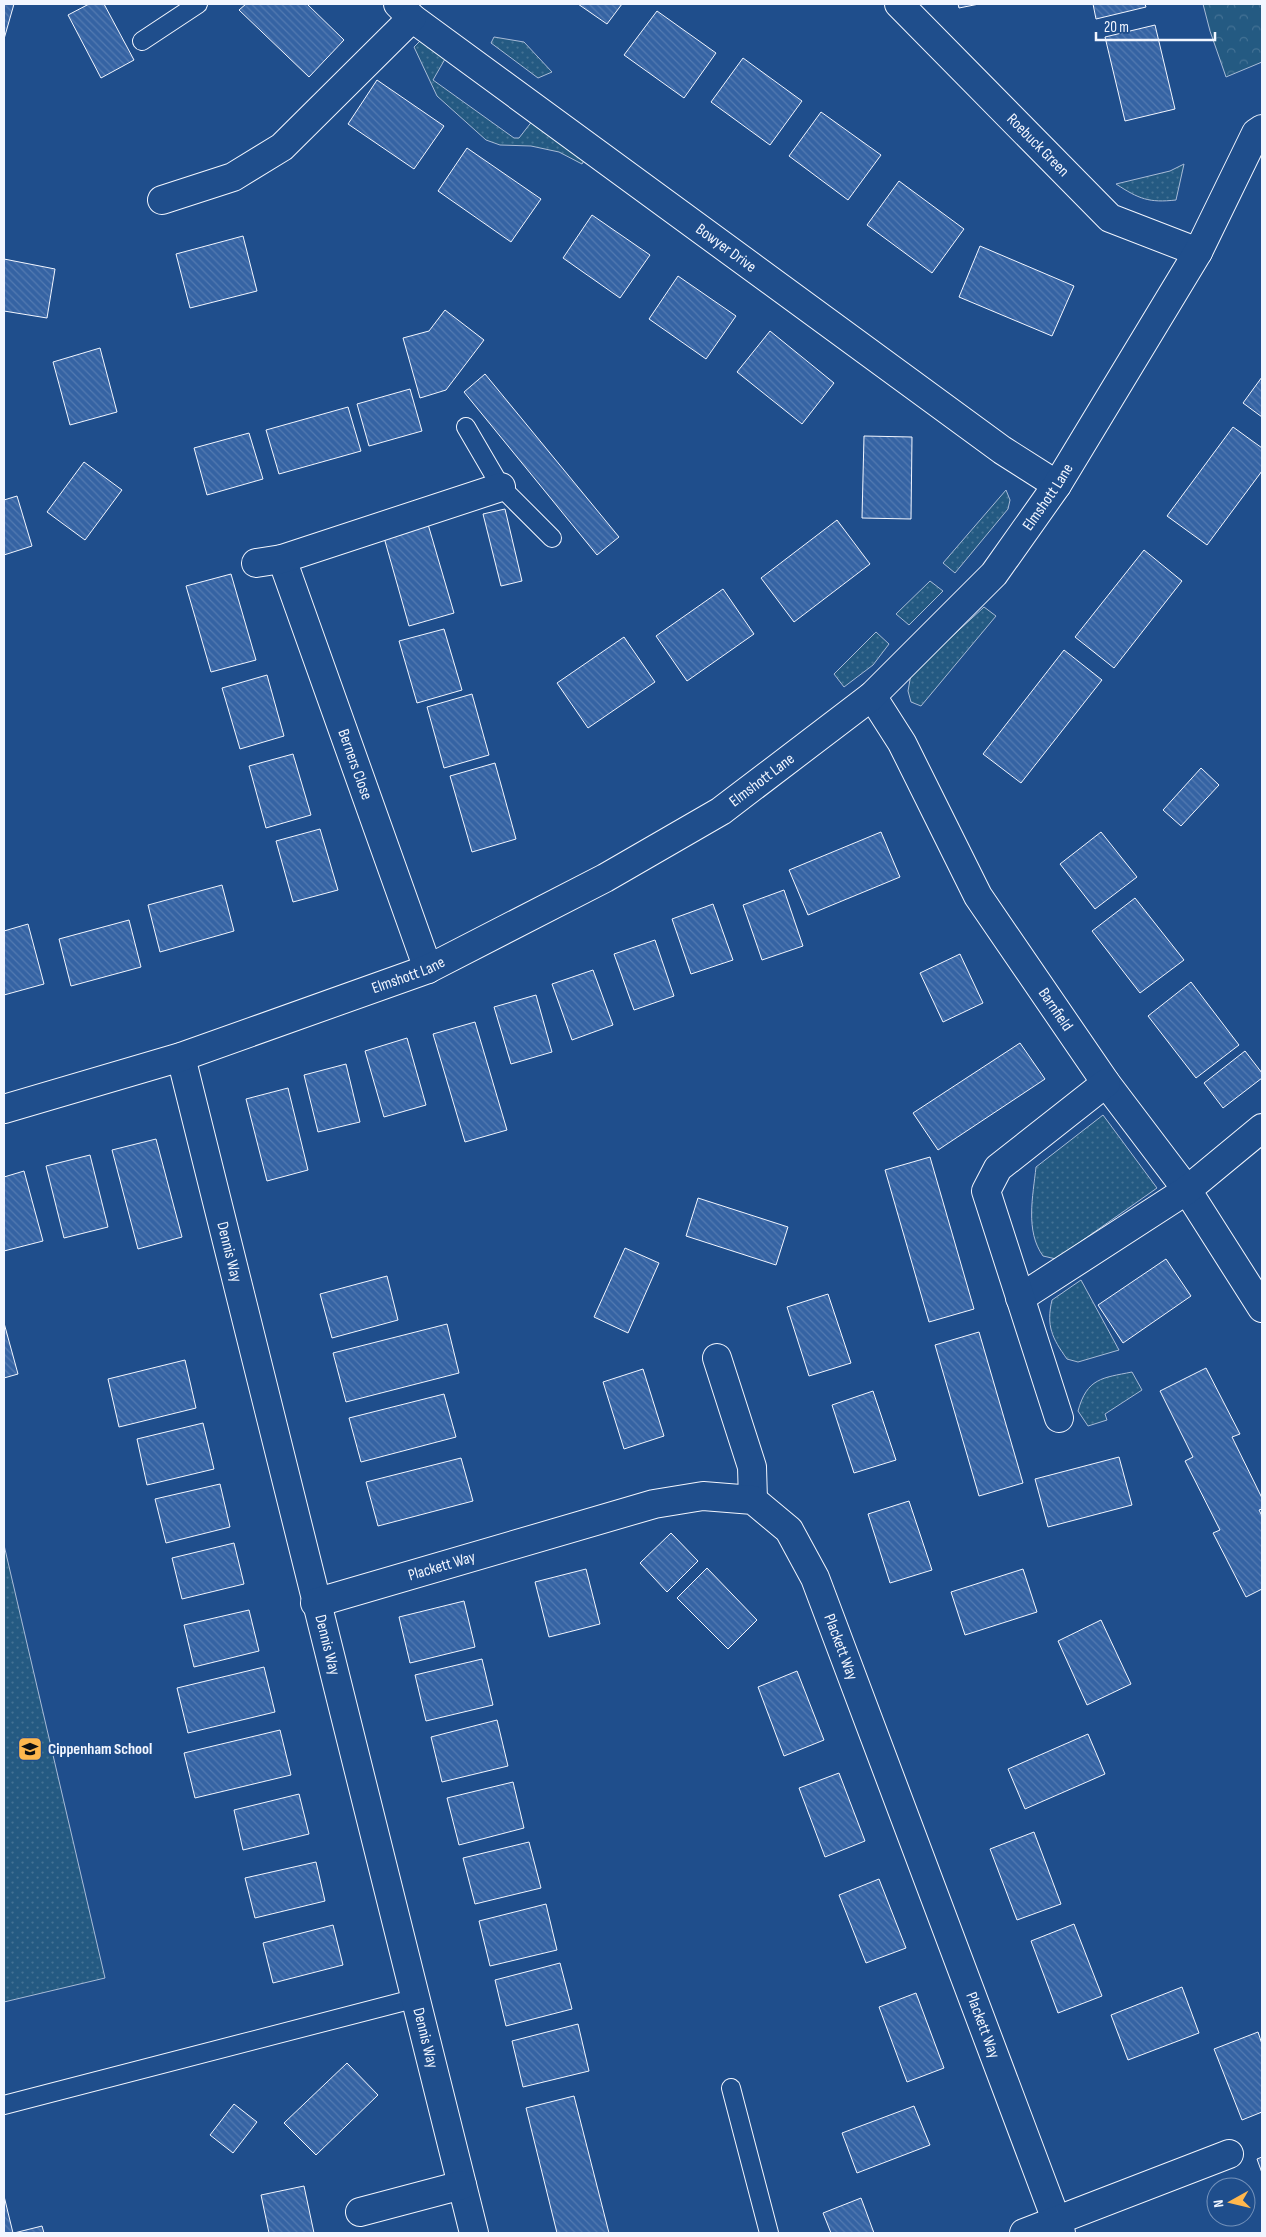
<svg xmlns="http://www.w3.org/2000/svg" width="1266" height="2237" font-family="'Sofia Sans Condensed',sans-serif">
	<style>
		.grass { fill: url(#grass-dots); stroke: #a8bbd7 }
		.forest { fill: url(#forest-crowns); stroke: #a8bbd7 }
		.building { fill: url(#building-back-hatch); stroke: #f2f6ff }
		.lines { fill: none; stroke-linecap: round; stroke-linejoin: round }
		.service-casing { stroke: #f2f6ff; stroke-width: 20 }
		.minor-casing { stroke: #f2f6ff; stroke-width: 30 }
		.service { stroke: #1f4e8c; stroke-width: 18 }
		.minor { stroke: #1f4e8c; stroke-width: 28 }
		.labels { text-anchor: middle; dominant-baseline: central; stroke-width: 4; stroke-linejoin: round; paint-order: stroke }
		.street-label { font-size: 16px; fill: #f2f6ff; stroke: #1f4e8c }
		.poi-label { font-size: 16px; font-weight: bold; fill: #f2f6ff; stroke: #1f4e8c; text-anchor: start }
	</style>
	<defs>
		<pattern id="grass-dots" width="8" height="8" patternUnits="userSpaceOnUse" patternTransform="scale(1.25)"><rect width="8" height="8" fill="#245a82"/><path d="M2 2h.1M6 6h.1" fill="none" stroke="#447295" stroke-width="1.8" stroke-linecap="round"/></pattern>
		<pattern id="forest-crowns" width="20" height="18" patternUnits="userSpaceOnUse" patternTransform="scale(1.25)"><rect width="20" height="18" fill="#245a82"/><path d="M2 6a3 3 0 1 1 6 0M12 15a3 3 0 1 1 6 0" fill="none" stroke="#447295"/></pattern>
		<pattern id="building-back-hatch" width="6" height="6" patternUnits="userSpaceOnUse" patternTransform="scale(1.25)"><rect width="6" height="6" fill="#3563a3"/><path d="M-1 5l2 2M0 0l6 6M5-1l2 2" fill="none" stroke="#537ab1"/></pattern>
	</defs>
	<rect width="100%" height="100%" fill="#1f4e8c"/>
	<g class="grass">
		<polygon points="494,37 524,42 552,72 538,78 491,43"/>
		<polygon points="420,41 445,59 433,80 514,138 519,138 533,120 585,159 582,164 559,152 531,146 500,145 486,140 437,96 414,47"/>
		<path d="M1184,164L1176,200C1149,203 1139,199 1116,184L1170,171Z"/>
		<polygon points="1006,490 1010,500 1008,509 955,573 943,563"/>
		<polygon points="930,581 943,591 909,625 896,614"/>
		<polygon points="984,607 996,616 921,706 911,702 908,691 911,674"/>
		<polygon points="876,632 889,644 873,665 844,687 834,674"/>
		<path d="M1103,1115L1157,1188L1056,1259L1043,1256C1025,1231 1033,1196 1036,1167Z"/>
		<path d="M1081,1280L1119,1350L1078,1362L1067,1359C1052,1338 1046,1326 1052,1300Z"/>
		<path d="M1132,1372L1142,1390L1105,1414L1107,1420L1088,1426L1078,1411C1087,1378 1102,1378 1132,1372Z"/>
		<polygon points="4,1545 105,1978 4,2002"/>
	</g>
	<polygon class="forest" points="1203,4 1262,4 1262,62 1226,77 1210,31"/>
	<g class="building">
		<polygon points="4,4 14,4 4,39"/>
		<polygon points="89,4 104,4 134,60 101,78 68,15"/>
		<polygon points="246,4 307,4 344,40 309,77 239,10"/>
		<polygon points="578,4 622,4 607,24"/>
		<polygon points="958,4 979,4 959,8"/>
		<polygon points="1093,4 1145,4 1146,7 1096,19"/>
		<polygon points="657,11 716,53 684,98 624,55"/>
		<polygon points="1155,25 1175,109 1125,121 1105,37"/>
		<polygon points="743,58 802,101 770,145 711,102"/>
		<polygon points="377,80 444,126 414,169 348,124"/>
		<polygon points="821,112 881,155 848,200 789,156"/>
		<polygon points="467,148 541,199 511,242 438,191"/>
		<polygon points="899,181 964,229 932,273 867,225"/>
		<polygon points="592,215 650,255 620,298 563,258"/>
		<polygon points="243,236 257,291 190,308 176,254"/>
		<polygon points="980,246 1074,286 1052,336 959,297"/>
		<polygon points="4,259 55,269 47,318 4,311"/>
		<polygon points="678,276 736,316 706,359 649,319"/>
		<polygon points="445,310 484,340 446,390 420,398 403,338 429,331"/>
		<polygon points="770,331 834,383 802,424 737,372"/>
		<polygon points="100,348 117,412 70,425 53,362"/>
		<polygon points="485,374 619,537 597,555 464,392"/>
		<polygon points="1262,377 1262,417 1243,403"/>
		<polygon points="410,389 422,431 369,446 357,404"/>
		<polygon points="348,407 361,451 279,474 266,430"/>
		<polygon points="1233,427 1262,448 1262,471 1207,545 1167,516"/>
		<polygon points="249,433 263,479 207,495 194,448"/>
		<polygon points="864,436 912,437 911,519 862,518"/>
		<polygon points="84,462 122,490 85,540 47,512"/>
		<polygon points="17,496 32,546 4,555 4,500"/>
		<polygon points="505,509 522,581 501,586 483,514"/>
		<polygon points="425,514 454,613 409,626 381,527"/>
		<polygon points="837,520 870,564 794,622 761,578"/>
		<polygon points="1144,550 1182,581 1114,668 1075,637"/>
		<polygon points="231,574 256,660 211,672 186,586"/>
		<polygon points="723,589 754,634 687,681 656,636"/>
		<polygon points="444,629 462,690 417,703 399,641"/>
		<polygon points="624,637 655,682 588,728 557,683"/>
		<polygon points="1064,650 1102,680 1021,783 983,754"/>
		<polygon points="267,675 284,736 240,749 222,688"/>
		<polygon points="472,694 489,755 444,768 427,707"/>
		<polygon points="293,754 311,815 266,828 249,766"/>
		<polygon points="495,763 516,839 472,852 450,776"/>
		<polygon points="1201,768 1219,785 1181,826 1163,810"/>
		<polygon points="320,829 338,890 293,902 276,841"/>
		<polygon points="881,832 900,877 808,915 789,870"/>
		<polygon points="1101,832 1137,877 1095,909 1060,864"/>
		<polygon points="222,885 234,931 160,952 148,905"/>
		<polygon points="784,890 803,946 762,960 743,905"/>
		<polygon points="1135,898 1184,960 1140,993 1092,931"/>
		<polygon points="713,904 733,960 691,974 672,919"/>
		<polygon points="129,920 141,967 71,986 59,939"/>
		<polygon points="28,924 44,984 4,995 4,931"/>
		<polygon points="655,940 674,996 634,1010 614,954"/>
		<polygon points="960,954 983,1003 943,1022 920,973"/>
		<polygon points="593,970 613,1025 572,1040 552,984"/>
		<polygon points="1191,982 1239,1045 1196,1078 1148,1016"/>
		<polygon points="536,995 552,1052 511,1064 494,1007"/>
		<polygon points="475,1022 507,1130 465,1142 433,1034"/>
		<polygon points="407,1038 426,1105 384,1117 365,1051"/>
		<polygon points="1020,1043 1045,1079 938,1150 913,1113"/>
		<polygon points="1245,1051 1262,1073 1262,1078 1223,1108 1204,1083"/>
		<polygon points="346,1064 360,1122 318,1132 304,1075"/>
		<polygon points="288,1088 308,1170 267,1181 246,1099"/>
		<polygon points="156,1139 182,1237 138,1249 112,1150"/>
		<polygon points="90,1155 108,1227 64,1238 46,1166"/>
		<polygon points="930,1157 974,1309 929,1322 885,1170"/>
		<polygon points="24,1171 43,1241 4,1251 4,1177"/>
		<polygon points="698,1198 788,1227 776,1265 686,1236"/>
		<polygon points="625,1248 659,1263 628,1333 594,1317"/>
		<polygon points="1166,1259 1191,1296 1123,1343 1098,1305"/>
		<polygon points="387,1276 398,1320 332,1338 320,1294"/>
		<polygon points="828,1294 851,1363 809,1376 787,1307"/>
		<polygon points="4,1323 18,1374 4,1378"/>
		<polygon points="447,1324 459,1373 346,1402 333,1353"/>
		<polygon points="979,1332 1023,1483 979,1496 935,1345"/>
		<polygon points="185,1360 196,1408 119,1427 108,1379"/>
		<polygon points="1206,1368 1240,1434 1232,1437 1262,1498 1262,1509 1259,1510 1262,1516 1262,1589 1246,1597 1213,1533 1220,1530 1185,1461 1193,1457 1160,1391"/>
		<polygon points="643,1369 664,1436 624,1449 603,1382"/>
		<polygon points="873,1391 896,1460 854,1473 832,1405"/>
		<polygon points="444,1394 456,1437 361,1462 349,1418"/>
		<polygon points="203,1423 214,1469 147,1485 137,1439"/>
		<polygon points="1119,1457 1132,1505 1048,1527 1035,1479"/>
		<polygon points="461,1458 473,1501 378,1526 366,1482"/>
		<polygon points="220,1484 230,1527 166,1543 155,1499"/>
		<polygon points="909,1501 932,1570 890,1583 868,1514"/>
		<polygon points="671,1533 698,1561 667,1592 640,1563"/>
		<polygon points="234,1543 244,1584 182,1599 172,1558"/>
		<polygon points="707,1568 757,1620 728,1649 677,1598"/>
		<polygon points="586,1569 600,1624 549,1637 535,1582"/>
		<polygon points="1023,1569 1037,1612 965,1635 951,1592"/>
		<polygon points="464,1601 475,1647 410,1663 399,1617"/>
		<polygon points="249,1610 259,1651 194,1667 184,1625"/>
		<polygon points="1101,1620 1131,1684 1087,1705 1058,1641"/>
		<polygon points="482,1659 493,1705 426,1721 415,1675"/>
		<polygon points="264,1667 275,1712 188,1733 177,1688"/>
		<polygon points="797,1671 824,1740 784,1756 758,1687"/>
		<polygon points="497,1720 508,1766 442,1782 431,1737"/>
		<polygon points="280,1730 291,1775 195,1798 184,1753"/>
		<polygon points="1088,1734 1105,1774 1025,1809 1008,1769"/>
		<polygon points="839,1773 865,1841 825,1857 799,1788"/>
		<polygon points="513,1782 524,1828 459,1845 447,1798"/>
		<polygon points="299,1794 309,1834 243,1850 234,1810"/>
		<polygon points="1034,1832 1061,1904 1017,1920 990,1849"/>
		<polygon points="529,1842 541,1888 475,1904 463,1858"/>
		<polygon points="316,1862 325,1901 255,1918 245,1878"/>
		<polygon points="879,1879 906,1948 866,1963 839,1895"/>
		<polygon points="546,1904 557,1950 490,1966 479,1921"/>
		<polygon points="1074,1924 1102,1996 1058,2013 1031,1941"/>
		<polygon points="333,1925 343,1965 273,1983 263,1943"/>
		<polygon points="560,1963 572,2009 506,2026 495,1980"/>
		<polygon points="1182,1987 1199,2033 1128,2060 1111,2015"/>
		<polygon points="916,1993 944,2068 907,2082 879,2007"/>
		<polygon points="578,2024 589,2071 523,2087 512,2041"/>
		<polygon points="1258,2032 1262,2044 1262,2112 1242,2120 1214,2049"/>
		<polygon points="347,2063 378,2095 316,2155 284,2123"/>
		<polygon points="574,2096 609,2233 557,2233 526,2108"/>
		<polygon points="234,2104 257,2122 233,2153 210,2135"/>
		<polygon points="914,2106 930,2145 857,2173 842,2133"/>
		<polygon points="1262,2157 1262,2173 1257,2159"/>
		<polygon points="304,2186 314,2233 269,2233 261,2195"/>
		<polygon points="4,2196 13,2233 4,2233"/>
		<polygon points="861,2198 874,2233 831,2233 823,2213"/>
		<polygon points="42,2226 44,2233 14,2233"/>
	</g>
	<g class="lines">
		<defs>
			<g id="service">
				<polyline points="142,41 198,4"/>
				<polyline points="466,427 501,487 552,538"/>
				<polyline points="731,2088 769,2233"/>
				<polyline points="4,2105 417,1998"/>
			</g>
			<g id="minor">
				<path id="s1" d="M398,4L412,18L1002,450L1057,485"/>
				<path id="s2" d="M899,4L1110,218L1198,252"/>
				<polyline points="162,200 233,177 282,147 412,18"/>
				<path id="s3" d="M282,559L428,969"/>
				<polyline points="256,563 282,559 501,487"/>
				<path id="s4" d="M872,696L902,743L978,896L1106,1083L1187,1190L1262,1308"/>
				<path id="s5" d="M181,1057C278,1449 377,1841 474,2233"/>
				<path id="s6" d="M4,1109L181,1057L428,969L605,878L721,811L872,696L994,574L1057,485L1198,252L1256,133L1262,129"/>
				<polyline points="1020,1298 1187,1190 1262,1128"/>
				<polyline points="717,1358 752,1467 753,1500"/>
				<polyline points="1059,1418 986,1191 998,1168 1106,1083"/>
				<path id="s7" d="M315,1603L654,1504L703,1496L753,1500L789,1530L815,1578L1061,2233"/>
				<polyline points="360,2212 462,2185"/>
				<polyline points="1024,2233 1229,2154"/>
			</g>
		</defs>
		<use href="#service" class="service-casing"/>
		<use href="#minor" class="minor-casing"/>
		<use href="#service" class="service"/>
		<use href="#minor" class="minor"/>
	</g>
	<defs>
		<symbol id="school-square" viewBox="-11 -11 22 22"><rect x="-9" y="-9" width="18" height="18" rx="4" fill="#ffb74d" stroke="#1f4e8c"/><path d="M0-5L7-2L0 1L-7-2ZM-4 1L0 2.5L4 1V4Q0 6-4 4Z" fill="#111"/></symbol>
	</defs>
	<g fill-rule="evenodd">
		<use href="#school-square" x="16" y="1735" width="28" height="28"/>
	</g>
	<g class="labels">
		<g class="street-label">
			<text stroke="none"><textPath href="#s2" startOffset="198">Roebuck Green</textPath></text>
			<text stroke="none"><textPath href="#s1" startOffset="409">Bowyer Drive</textPath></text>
			<text stroke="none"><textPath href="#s6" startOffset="1236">Elmshott Lane</textPath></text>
			<text stroke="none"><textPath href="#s3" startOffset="218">Berners Close</textPath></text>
			<text stroke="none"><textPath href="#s6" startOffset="831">Elmshott Lane</textPath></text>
			<text stroke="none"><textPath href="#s6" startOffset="426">Elmshott Lane</textPath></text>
			<text stroke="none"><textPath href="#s4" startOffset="364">Barnfield</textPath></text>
			<text stroke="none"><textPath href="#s5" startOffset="201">Dennis Way</textPath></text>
			<text stroke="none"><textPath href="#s7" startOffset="132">Plackett Way</textPath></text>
			<text stroke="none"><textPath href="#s5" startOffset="606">Dennis Way</textPath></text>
			<text stroke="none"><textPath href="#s7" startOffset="628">Plackett Way</textPath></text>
			<text stroke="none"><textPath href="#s7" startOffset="1032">Plackett Way</textPath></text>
			<text stroke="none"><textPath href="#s5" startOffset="1011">Dennis Way</textPath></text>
		</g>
		<g class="poi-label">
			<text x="48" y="1749">Cippenham School</text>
		</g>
	</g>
	<rect width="1266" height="2237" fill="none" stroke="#f2f6ff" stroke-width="10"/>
	<g transform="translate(1231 2202) rotate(262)"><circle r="24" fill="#1f4e8c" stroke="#7391ba"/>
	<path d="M0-4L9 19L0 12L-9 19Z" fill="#ffb74d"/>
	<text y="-8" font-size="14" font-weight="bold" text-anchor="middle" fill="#f2f6ff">N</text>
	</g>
	<path d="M1096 32v8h119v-8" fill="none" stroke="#f2f6ff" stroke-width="2.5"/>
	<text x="1104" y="32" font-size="15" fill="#f2f6ff" stroke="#1f4e8c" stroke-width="4" paint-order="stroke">20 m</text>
</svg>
